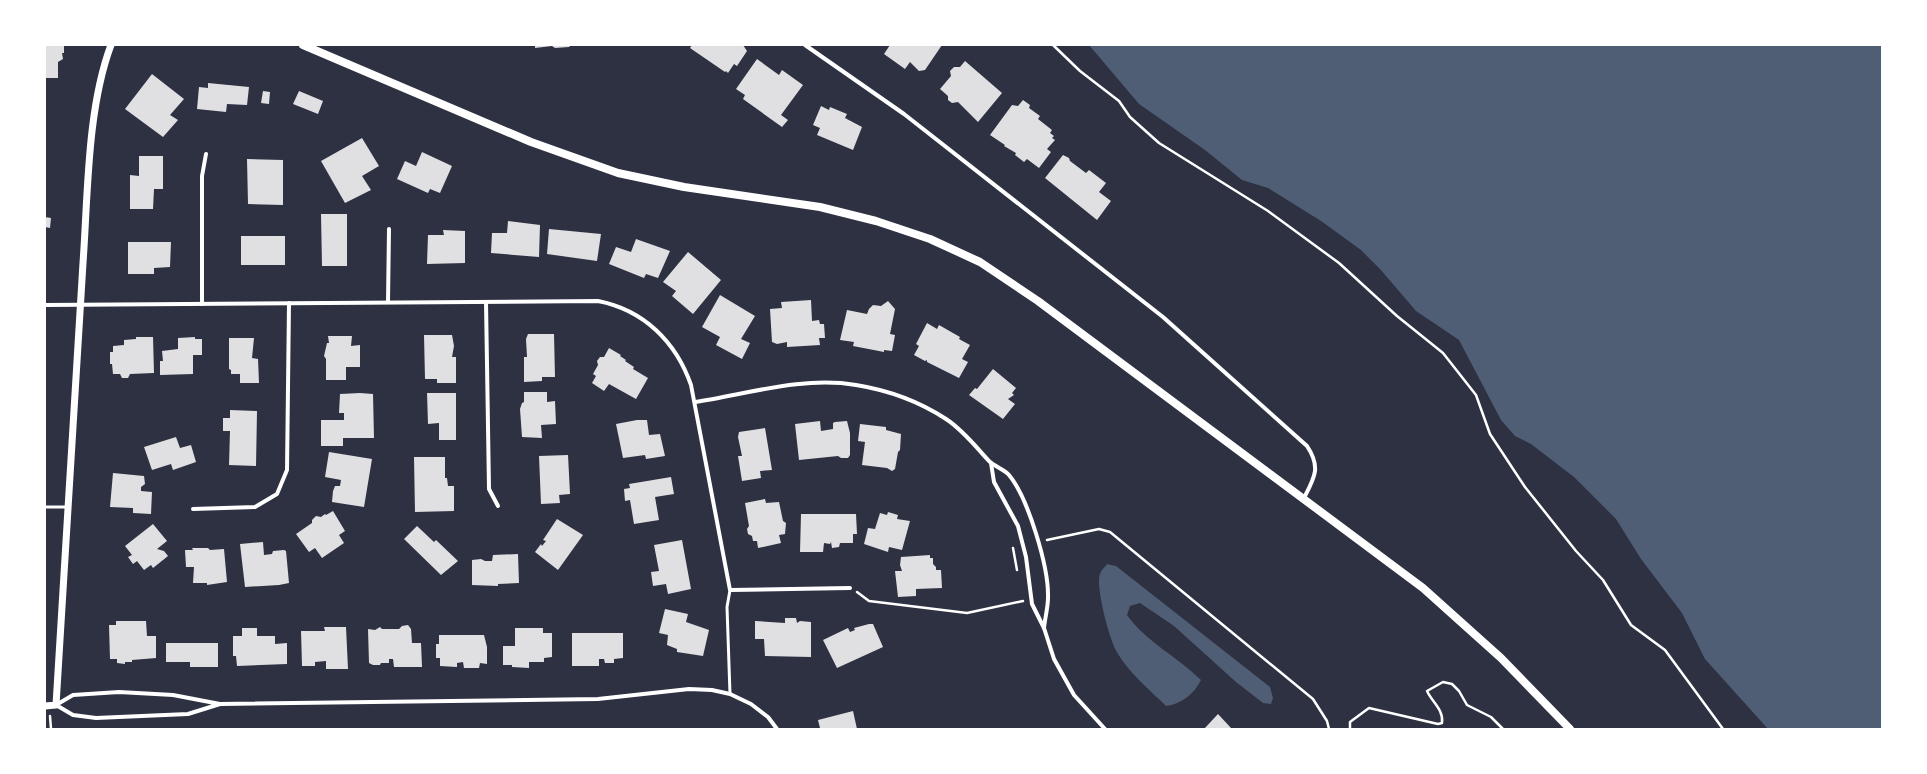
<svg xmlns="http://www.w3.org/2000/svg" width="1927" height="774" font-family="Spectral,serif">
	<style>
		.water { fill: #4f5d75 }
		.building { fill: #e0e0e3 }
		.lines { fill: none; stroke-linecap: round; stroke-linejoin: round }
		.path { stroke: #fff; stroke-width: 2.5 }
		.service { stroke: #fff; stroke-width: 3 }
		.minor { stroke: #fff; stroke-width: 4 }
		.tertiary { stroke: #fff; stroke-width: 7 }
		.secondary { stroke: #fff; stroke-width: 8 }
	</style>
	<rect width="100%" height="100%" fill="#2d3142"/>
	<g class="water">
		<polygon points="1089,45 1882,45 1882,729 1768,729 1705,659 1682,613 1641,559 1616,519 1574,477 1531,444 1515,436 1501,420 1459,340 1416,311 1380,269 1361,250 1321,221 1268,188 1242,180 1205,150 1139,104"/>
		<path d="M1107,564L1116,566L1270,687L1273,698L1271,704L1263,703L1236,682L1174,626L1140,603L1130,606L1127,615C1144,640 1179,658 1201,680C1194,694 1182,704 1166,706C1150,690 1130,674 1118,654C1110,643 1095,586 1100,574C1101,570 1105,567 1107,564Z"/>
	</g>
	<g class="building">
		<polygon points="45,45 64,45 64,53 62,53 63,59 58,62 58,78 45,78"/>
		<polygon points="535,45 571,45 569,47 555,48 552,46 535,48"/>
		<polygon points="692,45 743,45 747,51 737,66 734,64 728,73 726,71 725,72 690,48"/>
		<polygon points="890,45 942,45 925,70 919,71 910,62 905,69 884,54"/>
		<polygon points="757,59 779,75 782,70 803,85 781,115 788,120 782,127 743,99 745,95 736,89"/>
		<polygon points="965,61 1002,93 978,122 958,102 952,103 948,100 948,96 940,89 951,76 950,71 954,67 960,67"/>
		<polygon points="152,74 184,99 170,115 178,120 163,137 125,109"/>
		<polygon points="208,83 249,87 247,105 227,104 226,112 197,109 199,87 208,88"/>
		<polygon points="263,91 270,92 269,104 261,103"/>
		<polygon points="299,91 323,101 318,114 293,104"/>
		<polygon points="1023,100 1030,105 1029,108 1040,116 1038,119 1052,130 1050,133 1054,136 1052,138 1055,140 1047,149 1051,152 1039,168 1027,159 1024,162 1015,155 1016,153 1004,146 1005,145 990,135 1012,105 1018,106"/>
		<polygon points="821,106 829,110 830,107 847,114 845,118 862,127 853,150 817,135 820,128 813,125"/>
		<polygon points="362,138 379,166 362,176 371,190 345,203 321,161"/>
		<polygon points="422,152 452,166 440,193 430,189 428,193 397,179 405,161 416,166"/>
		<polygon points="1063,155 1069,158 1070,161 1086,173 1089,170 1106,183 1099,192 1111,201 1097,220 1045,178"/>
		<polygon points="139,156 163,156 163,189 154,189 153,209 130,209 130,175 139,176"/>
		<polygon points="247,159 283,160 283,205 248,204"/>
		<polygon points="321,214 347,214 347,266 322,266"/>
		<polygon points="45,217 51,218 50,228 45,227"/>
		<polygon points="508,221 540,225 539,257 491,253 492,233 507,233"/>
		<polygon points="549,229 601,234 597,261 547,254"/>
		<polygon points="443,230 465,231 465,263 427,264 428,235 444,235"/>
		<rect x="241" y="236" width="44" height="29"/>
		<polygon points="636,239 670,251 658,278 646,274 644,278 609,264 616,247 631,252"/>
		<polygon points="128,242 171,242 170,267 154,268 154,274 128,274"/>
		<polygon points="688,252 721,280 693,314 672,296 676,291 663,282"/>
		<polygon points="720,295 755,316 741,339 750,343 742,359 716,345 720,337 702,327"/>
		<polygon points="811,300 812,321 819,320 820,324 824,324 825,338 819,338 820,345 787,347 787,342 777,344 772,342 770,309 782,308 781,302"/>
		<polygon points="888,301 895,309 890,334 895,335 892,351 884,350 884,352 853,346 854,342 840,340 847,310 867,314 869,309 873,305 881,306"/>
		<polygon points="927,323 937,329 939,325 960,337 959,339 970,345 962,359 968,362 959,378 927,362 927,360 925,361 914,355 919,346 916,344"/>
		<polygon points="528,334 554,334 555,377 542,377 542,381 524,382 524,357 527,357 526,339"/>
		<polygon points="424,335 452,335 454,346 452,357 456,357 456,383 437,383 437,379 425,379"/>
		<polygon points="328,336 352,336 351,346 360,345 360,367 346,367 346,380 326,380 326,359 324,356 327,343 329,343"/>
		<polygon points="136,337 153,337 154,373 130,374 128,378 122,378 120,374 113,374 112,364 110,364 110,352 113,352 113,346 124,345 124,340 136,339"/>
		<polygon points="195,337 195,339 202,339 202,355 193,355 193,374 160,375 160,361 163,361 162,351 178,349 178,338"/>
		<polygon points="229,338 254,338 252,358 258,359 259,383 240,383 240,374 231,374 231,370 229,369"/>
		<polygon points="609,348 621,355 620,356 626,360 625,361 634,367 633,369 648,378 636,399 609,384 604,391 592,383 596,376 593,374 598,365 597,361 600,357 604,357"/>
		<polygon points="993,369 1016,388 1012,393 1014,395 1008,399 1015,404 1003,419 969,395 975,388 977,389"/>
		<polygon points="524,392 547,392 547,402 555,401 556,424 541,425 542,438 522,437 520,409 522,403 524,402"/>
		<polygon points="360,393 373,394 374,438 343,438 343,446 321,446 321,420 344,420 344,413 339,413 340,394"/>
		<polygon points="427,393 456,393 456,440 439,440 439,423 428,424"/>
		<polygon points="230,410 257,411 256,466 229,465 230,431 223,431 223,418 230,418"/>
		<polygon points="637,420 647,420 649,435 660,434 665,456 646,459 645,455 623,458 616,424"/>
		<polygon points="820,421 821,431 833,429 833,423 835,422 847,421 850,433 850,455 848,458 841,458 838,456 799,460 795,424"/>
		<polygon points="860,424 886,427 886,430 901,434 900,450 898,452 895,469 892,471 887,468 862,465 865,442 858,441"/>
		<polygon points="765,428 772,470 760,471 761,478 742,481 738,456 742,456 738,437 739,432"/>
		<polygon points="176,437 180,448 191,445 196,462 173,470 171,464 152,470 144,447"/>
		<polygon points="329,452 372,459 364,507 332,502 333,491 335,486 340,486 341,480 325,477"/>
		<polygon points="568,455 570,494 559,495 560,503 541,504 539,456"/>
		<polygon points="414,457 445,457 445,478 447,478 448,486 454,486 454,511 415,512"/>
		<polygon points="113,473 144,476 145,484 141,487 141,491 152,492 151,514 133,513 133,508 110,507"/>
		<polygon points="671,477 674,494 655,497 659,520 634,524 630,500 625,501 624,489 630,488 629,484"/>
		<polygon points="765,499 766,503 779,502 783,521 786,523 785,534 779,535 781,543 758,548 757,541 753,541 752,536 748,534 747,529 749,526 745,503"/>
		<polygon points="333,511 345,531 339,535 344,543 322,558 315,548 309,552 296,534 312,523 312,520 316,516 321,517 325,514 326,515"/>
		<polygon points="888,512 898,515 897,519 910,521 902,550 889,547 888,552 864,544 868,528 875,529 880,513 887,515"/>
		<polygon points="801,514 856,514 857,534 853,534 853,543 840,543 839,547 832,548 831,542 830,544 824,543 823,552 800,552"/>
		<polygon points="557,519 583,535 558,570 535,552 541,544 542,546 546,541 543,540"/>
		<polygon points="153,524 167,541 157,549 164,551 168,556 153,568 151,565 144,570 137,561 133,564 128,557 132,555 125,546"/>
		<polygon points="417,526 434,542 436,540 458,561 441,575 404,539"/>
		<polygon points="682,540 691,589 668,594 666,584 653,586 651,572 659,571 654,545"/>
		<polygon points="263,542 264,555 272,554 273,551 284,550 286,551 289,583 279,585 245,587 240,544"/>
		<polygon points="192,548 208,548 210,550 224,549 227,582 207,585 207,583 193,583 194,567 186,567 185,550 193,550"/>
		<polygon points="518,554 519,583 498,584 498,586 472,585 472,560 481,559 485,561 492,561 493,555"/>
		<polygon points="930,555 930,558 933,558 933,564 936,567 936,570 941,570 942,588 916,589 916,596 898,597 895,571 902,571 900,565 901,557"/>
		<polygon points="665,609 688,614 686,622 709,630 703,656 677,652 677,649 667,645 668,635 659,633"/>
		<polygon points="785,618 796,618 797,623 800,621 811,622 811,657 765,656 764,639 755,639 755,621 785,623"/>
		<polygon points="116,621 146,621 147,636 156,636 156,658 132,660 132,662 125,662 125,664 117,663 117,659 110,659 109,625 116,625"/>
		<polygon points="869,624 873,624 883,647 837,668 823,640 848,628 850,632 855,630 854,628"/>
		<polygon points="408,625 411,629 412,643 421,643 422,667 394,667 393,659 389,659 389,663 381,663 380,665 373,665 369,663 368,629 375,630 380,627 382,629 399,629 402,626"/>
		<polygon points="324,627 346,627 348,669 326,669 326,661 315,662 315,666 302,666 301,631 325,631"/>
		<polygon points="242,628 257,628 257,636 275,636 275,644 287,643 287,664 237,666 236,656 233,656 233,636 242,636"/>
		<polygon points="515,628 543,628 543,633 552,633 552,657 544,658 544,662 529,662 529,668 512,667 512,665 503,665 503,646 515,646"/>
		<polygon points="572,633 623,633 623,658 614,659 614,663 605,663 604,659 599,659 599,666 572,666"/>
		<polygon points="439,635 484,635 487,647 487,664 480,663 479,668 464,668 463,662 457,663 457,667 440,666 440,658 436,658 436,644 439,644"/>
		<polygon points="166,643 218,643 218,667 190,667 190,662 166,662"/>
		<polygon points="853,711 857,729 818,729 820,728 818,720"/>
		<polygon points="1218,714 1231,728 1230,729 1204,729"/>
	</g>
	<g class="lines">
		<g class="path">
			<polyline points="1053,45 1080,71 1119,101 1130,117 1159,143 1268,211 1339,263 1397,316 1443,353 1476,395 1490,434 1525,487 1576,551 1603,580 1631,625 1665,650 1723,729"/>
			<polyline points="1047,540 1099,529 1110,532 1313,699 1327,721 1329,729"/>
			<polyline points="1013,548 1017,570"/>
			<polyline points="857,592 869,601 967,613 1023,601"/>
			<polyline points="50,716 51,729"/>
			<path d="M1350,729V722L1369,708L1438,724L1442,723C1444,710 1432,702 1427,691L1443,682L1452,684L1459,691L1467,705L1491,717L1503,729"/>
		</g>
		<g class="service">
			<polyline points="45,507 67,507"/>
			<polyline points="730,694 727,607 730,590"/>
		</g>
		<g class="minor">
			<path d="M805,45L904,114L1163,317L1307,446C1321,467 1315,477 1304,498"/>
			<polyline points="388,302 389,229"/>
			<polyline points="486,302 489,489 498,506"/>
			<polyline points="202,304 202,176 206,154"/>
			<path d="M45,305L598,301C644,310 676,342 691,385L730,590L850,588"/>
			<path d="M695,402C747,394 803,376 856,385C887,390 920,402 946,419C963,430 976,447 989,461C995,467 1004,469 1009,475C1028,498 1049,567 1048,598C1048,607 1045,618 1044,628"/>
			<polyline points="991,463 994,482 1018,526 1026,557 1032,604 1044,628 1054,659 1074,695 1105,729"/>
			<polyline points="193,509 255,507 277,494 287,470 289,303"/>
			<polyline points="220,704 188,714 96,718 73,715 56,705 73,695 119,692 173,695 220,704 598,699 689,689 712,690 730,694 751,704 768,717 777,729"/>
		</g>
		<path class="tertiary" d="M45,706L56,705C66,558 73,410 83,263C88,194 87,109 111,45"/>
		<polyline class="secondary" points="303,45 531,142 618,173 684,187 820,207 876,221 930,239 980,262 1038,301 1423,588 1501,658 1570,729"/>
	</g>
	<rect width="1927" height="774" fill="none" stroke="#ffffff" stroke-width="92"/>
</svg>
